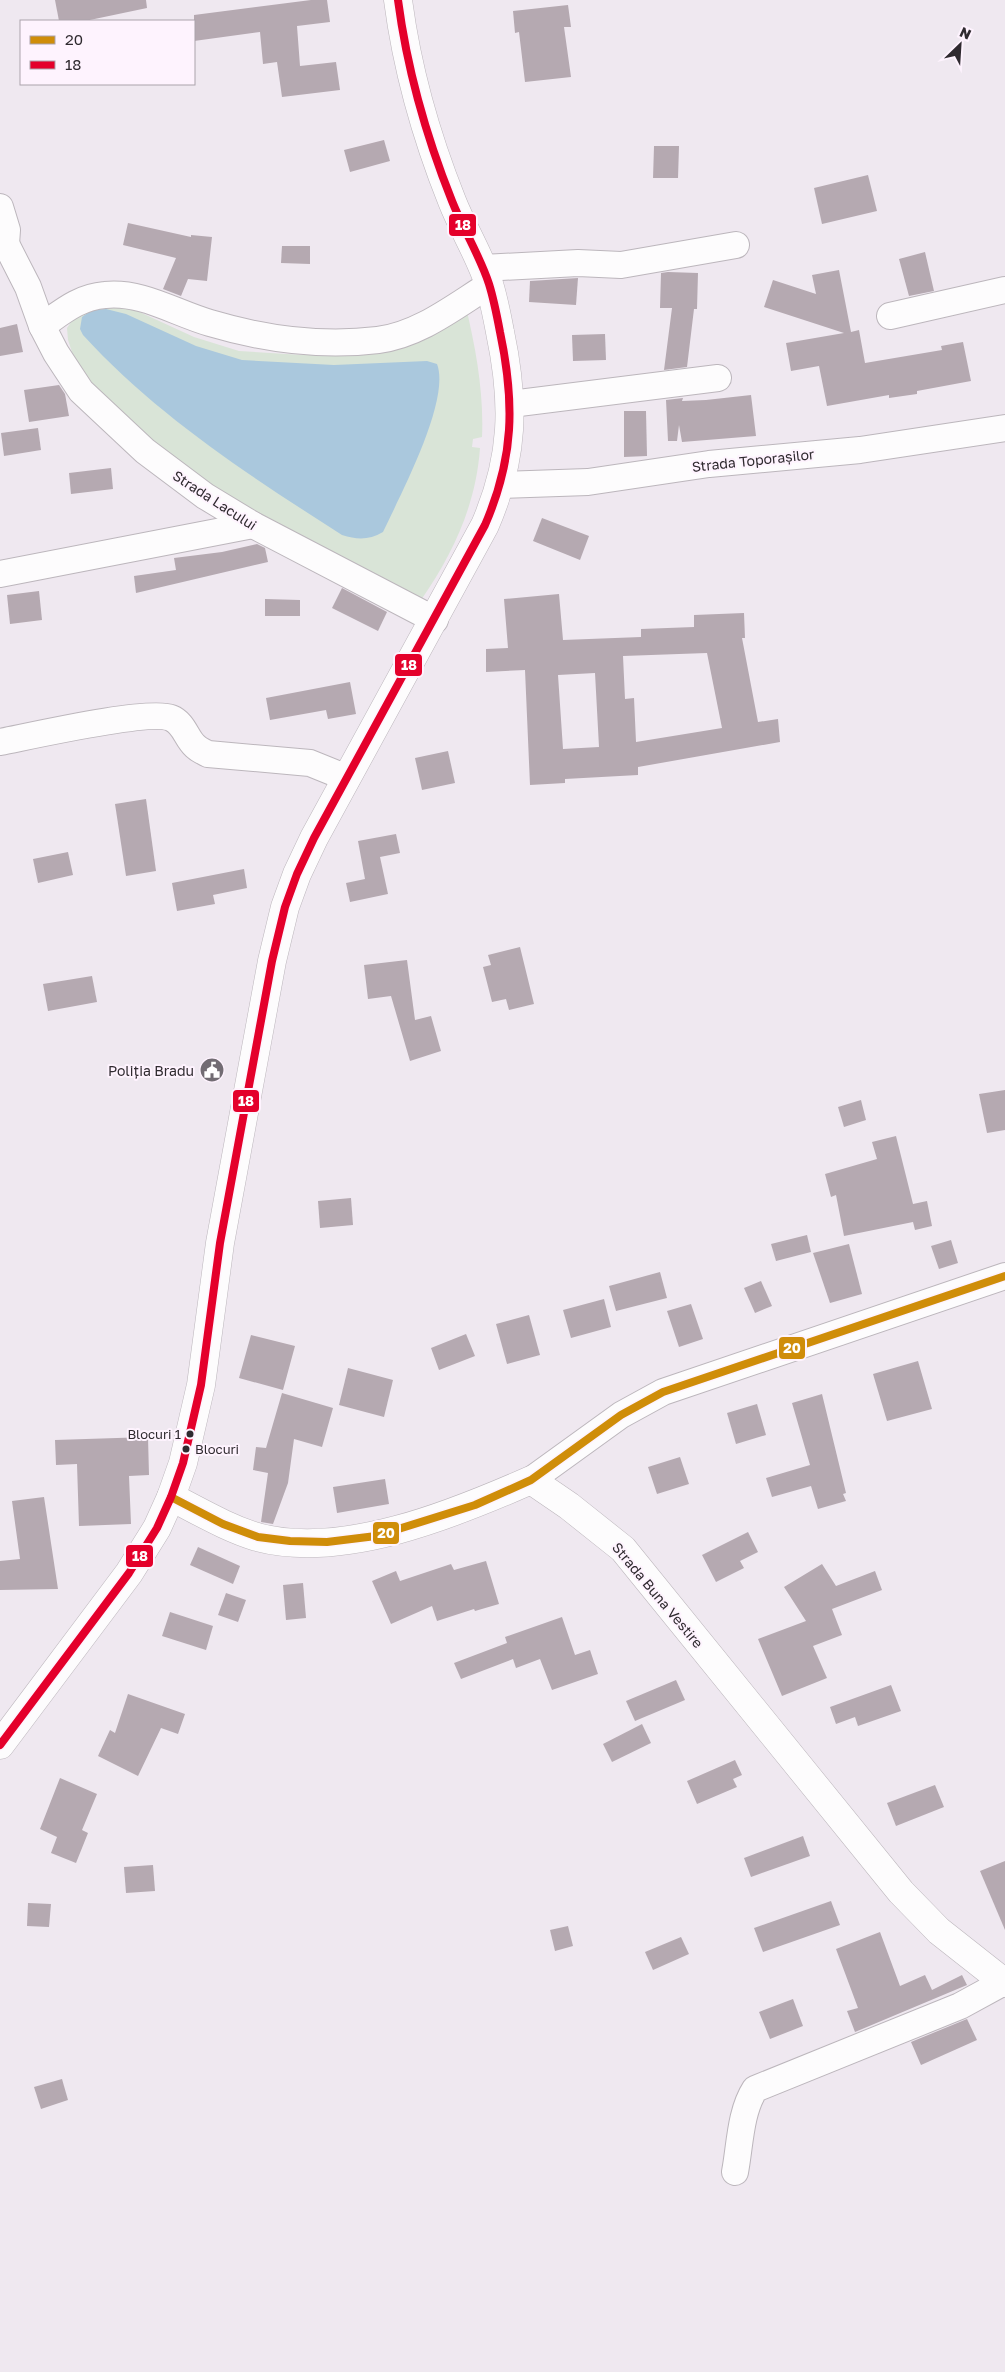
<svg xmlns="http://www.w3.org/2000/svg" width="1005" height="2372" font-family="'Golos Text',sans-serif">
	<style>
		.green { fill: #d9e4d7 }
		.water { fill: #aac8dd }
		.building { fill: #b5a9b1; fill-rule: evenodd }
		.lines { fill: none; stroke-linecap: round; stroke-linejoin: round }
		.minor-casing { stroke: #bcb6bc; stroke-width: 28 }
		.tertiary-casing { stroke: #bcb6bc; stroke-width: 29 }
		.secondary-casing { stroke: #bcb6bc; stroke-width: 29 }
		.minor { stroke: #fdfcfd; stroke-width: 26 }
		.tertiary { stroke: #fdfcfd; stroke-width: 28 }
		.secondary { stroke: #fdfcfd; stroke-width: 28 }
		.bus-1-casing { stroke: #fef3fe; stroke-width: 11 }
		.bus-2-casing { stroke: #fef3fe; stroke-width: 11 }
		.bus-1 { stroke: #cf8d09; stroke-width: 8 }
		.bus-2 { stroke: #e4002b; stroke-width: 8 }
		.bus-dot { fill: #2f2a2f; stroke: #fef3fe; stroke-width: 2 }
		.labels { text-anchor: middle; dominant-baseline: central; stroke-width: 4; stroke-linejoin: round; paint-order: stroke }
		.bus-label { font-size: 13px; fill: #2f2a2f; stroke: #fef3fe; text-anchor: end }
		.street-label { font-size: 14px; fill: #2f2a2f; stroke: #fef3fe }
		.poi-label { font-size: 14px; fill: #2f2a2f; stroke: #fef3fe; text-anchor: end }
		.line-badge { stroke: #fef3fe; stroke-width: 2 }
		.badge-label { font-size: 14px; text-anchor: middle; font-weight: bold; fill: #fff }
	</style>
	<rect width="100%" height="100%" fill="#efe8f0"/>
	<path class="green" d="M96,304L133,309L194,337L239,351L303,355L346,354L466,307C476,350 484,393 482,437L473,439L472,447L480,448C476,505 453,554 421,600L409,598L211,487L105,403L74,358L68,340L67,328L80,309Z"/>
	<path class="water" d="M106,309L126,314L196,346L242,360L334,365L427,361L437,364C451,400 400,496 383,532C369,540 358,540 342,535C250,476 157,416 83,335L80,329L82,317L92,310Z"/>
	<g class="building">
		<polygon points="55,0 146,0 147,8 85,21 59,21"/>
		<polygon points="311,0 327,0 330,22 297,26 300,66 336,62 340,90 282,97 277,62 263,64 260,32 194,41 194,15"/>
		<polygon points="568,5 571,27 564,27 571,77 525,82 519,32 515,33 513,11"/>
		<polygon points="384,140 390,161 350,172 344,150"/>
		<polygon points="654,146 679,146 678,178 653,178"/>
		<polygon points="868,175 877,211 822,224 814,188"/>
		<polygon points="128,223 191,237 191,235 212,237 207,281 188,279 181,296 163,289 176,258 123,245"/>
		<polygon points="282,246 310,246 310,264 281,263"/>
		<polygon points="925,252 934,291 909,296 899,259"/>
		<polygon points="839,270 851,332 859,330 865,363 942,350 941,346 963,342 971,381 917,391 917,394 889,398 889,395 827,406 819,366 791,371 786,343 844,333 764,307 773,280 816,294 812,275"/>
		<polygon points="668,272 698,273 697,309 694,309 687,367 664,370 672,308 660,308 661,273"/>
		<polygon points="578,278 576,305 529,302 530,281"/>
		<polygon points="17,324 23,352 0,356 0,328"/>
		<polygon points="605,334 606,360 573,361 572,335"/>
		<polygon points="59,385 65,394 69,416 29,422 24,390"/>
		<polygon points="751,395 756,436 682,442 679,425 677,441 668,441 666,400 683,398 682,401 706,400"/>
		<polygon points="624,411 646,411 647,456 624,457"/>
		<polygon points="38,428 41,450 4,456 1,433"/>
		<polygon points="111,468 113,489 71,494 69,473"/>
		<polygon points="542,518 589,536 580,560 533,541"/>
		<polygon points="257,544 265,548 268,562 136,593 134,576 176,570 174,558 222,552"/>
		<polygon points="342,588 387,612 378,631 332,608"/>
		<polygon points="39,591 42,620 10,624 7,595"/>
		<path d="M559,594L563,640L641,637V629L694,627V615L744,613L745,638H742L758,722L778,719L780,742L638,767V775L565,779V783L530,785L525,670L486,672V649L508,648L504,599ZM707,653L722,728L636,742L634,698L625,699L623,656ZM595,673L599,747L563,749L558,675Z"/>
		<polygon points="265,599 300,600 300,616 265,616"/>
		<polygon points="350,682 356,714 328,719 326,710 270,720 266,698"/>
		<polygon points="448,751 455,783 422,790 415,758"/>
		<polygon points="146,799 156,871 126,876 115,804"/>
		<polygon points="396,834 400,853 380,857 388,894 350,902 346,883 365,879 358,841"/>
		<polygon points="68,852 73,875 38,883 33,859"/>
		<polygon points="244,869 247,888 213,895 215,904 177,911 172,883"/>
		<polygon points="520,947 534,1004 509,1010 506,999 492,1002 483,967 491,965 488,955"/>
		<polygon points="407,960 415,1020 431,1016 441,1051 410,1061 391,996 368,999 364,965"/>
		<polygon points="92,976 97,1002 48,1011 43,984"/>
		<polygon points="1005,1090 1005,1130 987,1133 979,1094"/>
		<polygon points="861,1100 866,1120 844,1127 838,1107"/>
		<polygon points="896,1136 913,1204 927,1201 932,1226 915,1230 913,1222 844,1236 836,1195 831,1197 825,1174 877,1159 872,1142"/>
		<polygon points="351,1198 353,1225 320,1228 318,1201"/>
		<polygon points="807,1235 811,1252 776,1261 771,1244"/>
		<polygon points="951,1240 958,1263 939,1269 931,1246"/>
		<polygon points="849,1244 862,1294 830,1303 813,1253"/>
		<polygon points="660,1272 667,1298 616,1311 609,1286"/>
		<polygon points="761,1281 772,1306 755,1313 744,1288"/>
		<polygon points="604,1299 611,1327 571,1338 563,1310"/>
		<polygon points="691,1304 703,1339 679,1347 667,1311"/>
		<polygon points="529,1315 540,1355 507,1364 496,1324"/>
		<polygon points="466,1334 475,1356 439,1370 431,1348"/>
		<polygon points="251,1335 295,1346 283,1390 239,1378"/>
		<polygon points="918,1361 932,1409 887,1421 873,1374"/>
		<polygon points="348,1368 393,1380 384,1417 339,1405"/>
		<polygon points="282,1393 333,1408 322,1447 294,1439 288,1483 273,1524 261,1522 268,1473 253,1470 256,1447 266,1448"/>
		<polygon points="822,1394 846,1493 843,1494 846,1501 818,1509 811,1486 772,1497 766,1478 810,1465 792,1403"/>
		<polygon points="757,1404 766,1435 736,1444 727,1413"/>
		<polygon points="148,1437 149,1475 129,1476 131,1524 79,1526 77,1464 56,1465 55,1440"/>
		<polygon points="680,1457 689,1484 657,1494 648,1467"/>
		<polygon points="385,1479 389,1504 337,1513 333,1487"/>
		<polygon points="44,1497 58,1589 0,1590 0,1561 20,1559 12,1501"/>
		<polygon points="748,1532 758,1552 740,1561 744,1568 716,1582 702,1555"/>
		<polygon points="198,1547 240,1566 233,1584 190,1565"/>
		<polygon points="486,1561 499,1604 475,1611 474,1609 437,1621 432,1606 391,1624 372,1581 396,1571 400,1581 451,1564 454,1570"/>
		<polygon points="822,1564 836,1586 875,1571 882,1590 832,1609 842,1635 813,1646 827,1678 782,1696 758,1639 806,1621 784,1587"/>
		<polygon points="303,1583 306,1618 286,1620 283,1585"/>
		<polygon points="226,1593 246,1600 238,1622 218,1615"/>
		<polygon points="170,1612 213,1626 206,1650 162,1636"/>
		<polygon points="562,1617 575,1655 590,1650 598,1674 552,1690 540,1659 516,1668 513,1659 461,1679 454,1663 507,1643 505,1637"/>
		<polygon points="676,1680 685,1700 635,1721 626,1701"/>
		<polygon points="891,1685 901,1711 858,1726 855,1717 836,1724 830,1707"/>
		<polygon points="128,1694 185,1714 178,1734 161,1728 138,1776 98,1756 110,1730 115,1733"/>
		<polygon points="642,1724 651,1743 612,1762 603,1744"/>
		<polygon points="735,1760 742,1775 733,1779 737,1787 697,1804 687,1781"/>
		<polygon points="60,1778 97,1794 82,1830 88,1833 76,1863 51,1853 57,1837 40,1829"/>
		<polygon points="935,1785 944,1807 896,1826 887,1803"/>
		<polygon points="803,1836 810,1856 751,1877 744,1858"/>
		<polygon points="1005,1861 1005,1930 980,1871"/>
		<polygon points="153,1865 155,1891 126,1893 124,1867"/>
		<polygon points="831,1901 840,1925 763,1952 754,1928"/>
		<polygon points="28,1903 51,1904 49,1927 27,1926"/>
		<polygon points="568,1926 573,1946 555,1951 550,1930"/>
		<polygon points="880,1932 900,1986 925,1975 932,1990 962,1975 967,1985 855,2032 847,2011 858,2008 836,1949"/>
		<polygon points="681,1937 689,1954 653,1970 645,1952"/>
		<polygon points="793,1999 803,2026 770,2039 759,2012"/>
		<polygon points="967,2019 977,2040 921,2065 911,2042"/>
		<polygon points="62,2079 68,2100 41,2109 34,2087"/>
	</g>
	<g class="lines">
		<defs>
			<g id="minor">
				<polyline points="0,207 7,230 6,244"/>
				<polyline points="0,244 6,244 28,287 42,326 56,353 81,391 145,451 205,496 253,525 435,620"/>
				<polyline points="483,268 578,263 621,265 736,245"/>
				<polyline points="890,316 1005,290"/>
				<path d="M42,326C62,312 79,297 105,295C142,291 175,313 210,323C264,339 322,347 378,340C419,335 455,306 489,285"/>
				<polyline points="511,404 718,378"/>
				<polyline points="501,485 588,482 709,464 860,450 1005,428"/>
				<polyline points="0,574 253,525"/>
				<path d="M0,742C31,736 149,709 171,718C184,723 186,738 195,746C199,750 204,752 208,754L310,763L347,778"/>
				<polyline points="531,1480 621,1415 663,1392 1005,1276"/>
				<path d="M735,2172C740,2146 740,2112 755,2089L960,2006L1004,1982"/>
			</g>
			<path id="tertiary" d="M171,1497C199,1511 227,1528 257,1537C342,1560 454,1514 531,1480L569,1506L623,1549L901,1892L939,1931L1005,1983"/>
			<path id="secondary" d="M0,1745L129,1573L157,1528L171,1497L183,1463L201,1385L220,1243L272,961L285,907L297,874L314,838L485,525C514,458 515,403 500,332C497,316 494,300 489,284C480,256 463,229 452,201C426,136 407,69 398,0"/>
		</defs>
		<use href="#minor" class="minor-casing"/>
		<use href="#tertiary" class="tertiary-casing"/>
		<use href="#secondary" class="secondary-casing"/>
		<use href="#minor" class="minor"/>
		<use href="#tertiary" class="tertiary"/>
		<use href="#secondary" class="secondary"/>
		<defs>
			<polyline id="bus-1" points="171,1497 223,1524 258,1537 290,1541 327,1542 376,1536 475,1505 531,1480 621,1415 663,1392 1005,1276"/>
			<path id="bus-2" d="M0,1745L129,1573L157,1528L171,1497L183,1463L201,1385L220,1243L272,961L285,907L297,874L314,838L485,525C514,458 515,403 500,332C497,316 494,300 489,284C480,256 463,229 452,201C426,136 407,69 398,0"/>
		</defs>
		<use href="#bus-1" class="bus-1-casing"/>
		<use href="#bus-2" class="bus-2-casing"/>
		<use href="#bus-1" class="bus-1"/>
		<use href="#bus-2" class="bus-2"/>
	</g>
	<defs>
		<symbol id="civic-disc" viewBox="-11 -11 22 22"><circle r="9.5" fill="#726c73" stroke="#fef3fe"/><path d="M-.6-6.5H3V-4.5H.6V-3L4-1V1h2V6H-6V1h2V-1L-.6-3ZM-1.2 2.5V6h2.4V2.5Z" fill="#fff"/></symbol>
	</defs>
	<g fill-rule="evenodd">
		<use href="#civic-disc" x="198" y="1056" width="28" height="28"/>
	</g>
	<g class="bus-dot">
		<circle cx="190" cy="1434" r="4.5"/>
		<circle cx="186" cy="1449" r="4.5"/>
	</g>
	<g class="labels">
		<g class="bus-label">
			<text x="181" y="1434">Blocuri 1</text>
			<text x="195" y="1449" text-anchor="start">Blocuri</text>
		</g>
		<g class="street-label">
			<text transform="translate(753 460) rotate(-6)">Strada Toporașilor</text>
			<text transform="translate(215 500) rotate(33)">Strada Lacului</text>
			<text transform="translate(658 1595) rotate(50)">Strada Buna Vestire</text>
		</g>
		<g class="poi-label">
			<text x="194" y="1070">Poliția Bradu</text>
		</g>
	</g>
	<g class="line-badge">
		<rect x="448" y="213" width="29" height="24" rx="5" fill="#e4002b"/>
		<rect x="394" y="653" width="29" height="24" rx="5" fill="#e4002b"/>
		<rect x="232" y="1089" width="28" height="24" rx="5" fill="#e4002b"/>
		<rect x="778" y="1336" width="28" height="24" rx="5" fill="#cf8d09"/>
		<rect x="372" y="1521" width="28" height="24" rx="5" fill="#cf8d09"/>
		<rect x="125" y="1544" width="29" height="24" rx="5" fill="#e4002b"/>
	</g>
	<g class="badge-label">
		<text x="463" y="230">18</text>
		<text x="409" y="670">18</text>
		<text x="246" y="1106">18</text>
		<text x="792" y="1353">20</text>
		<text x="386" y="1538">20</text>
		<text x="140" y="1561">18</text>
	</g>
	<rect x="20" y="20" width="175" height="65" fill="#fef3fe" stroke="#aba3ab"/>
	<rect x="30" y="36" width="25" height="8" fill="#cf8d09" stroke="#aba3ab"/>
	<text x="65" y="45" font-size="15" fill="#2f2a2f">20</text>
	<rect x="30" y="61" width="25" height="8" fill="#e4002b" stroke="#aba3ab"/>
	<text x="65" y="70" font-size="15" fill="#2f2a2f">18</text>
	<g transform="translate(960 45) rotate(25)" stroke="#fef3fe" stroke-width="4" paint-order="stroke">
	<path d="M0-4L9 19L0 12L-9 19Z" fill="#2f2a2f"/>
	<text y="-8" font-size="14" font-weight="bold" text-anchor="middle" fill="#2f2a2f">N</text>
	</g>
</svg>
